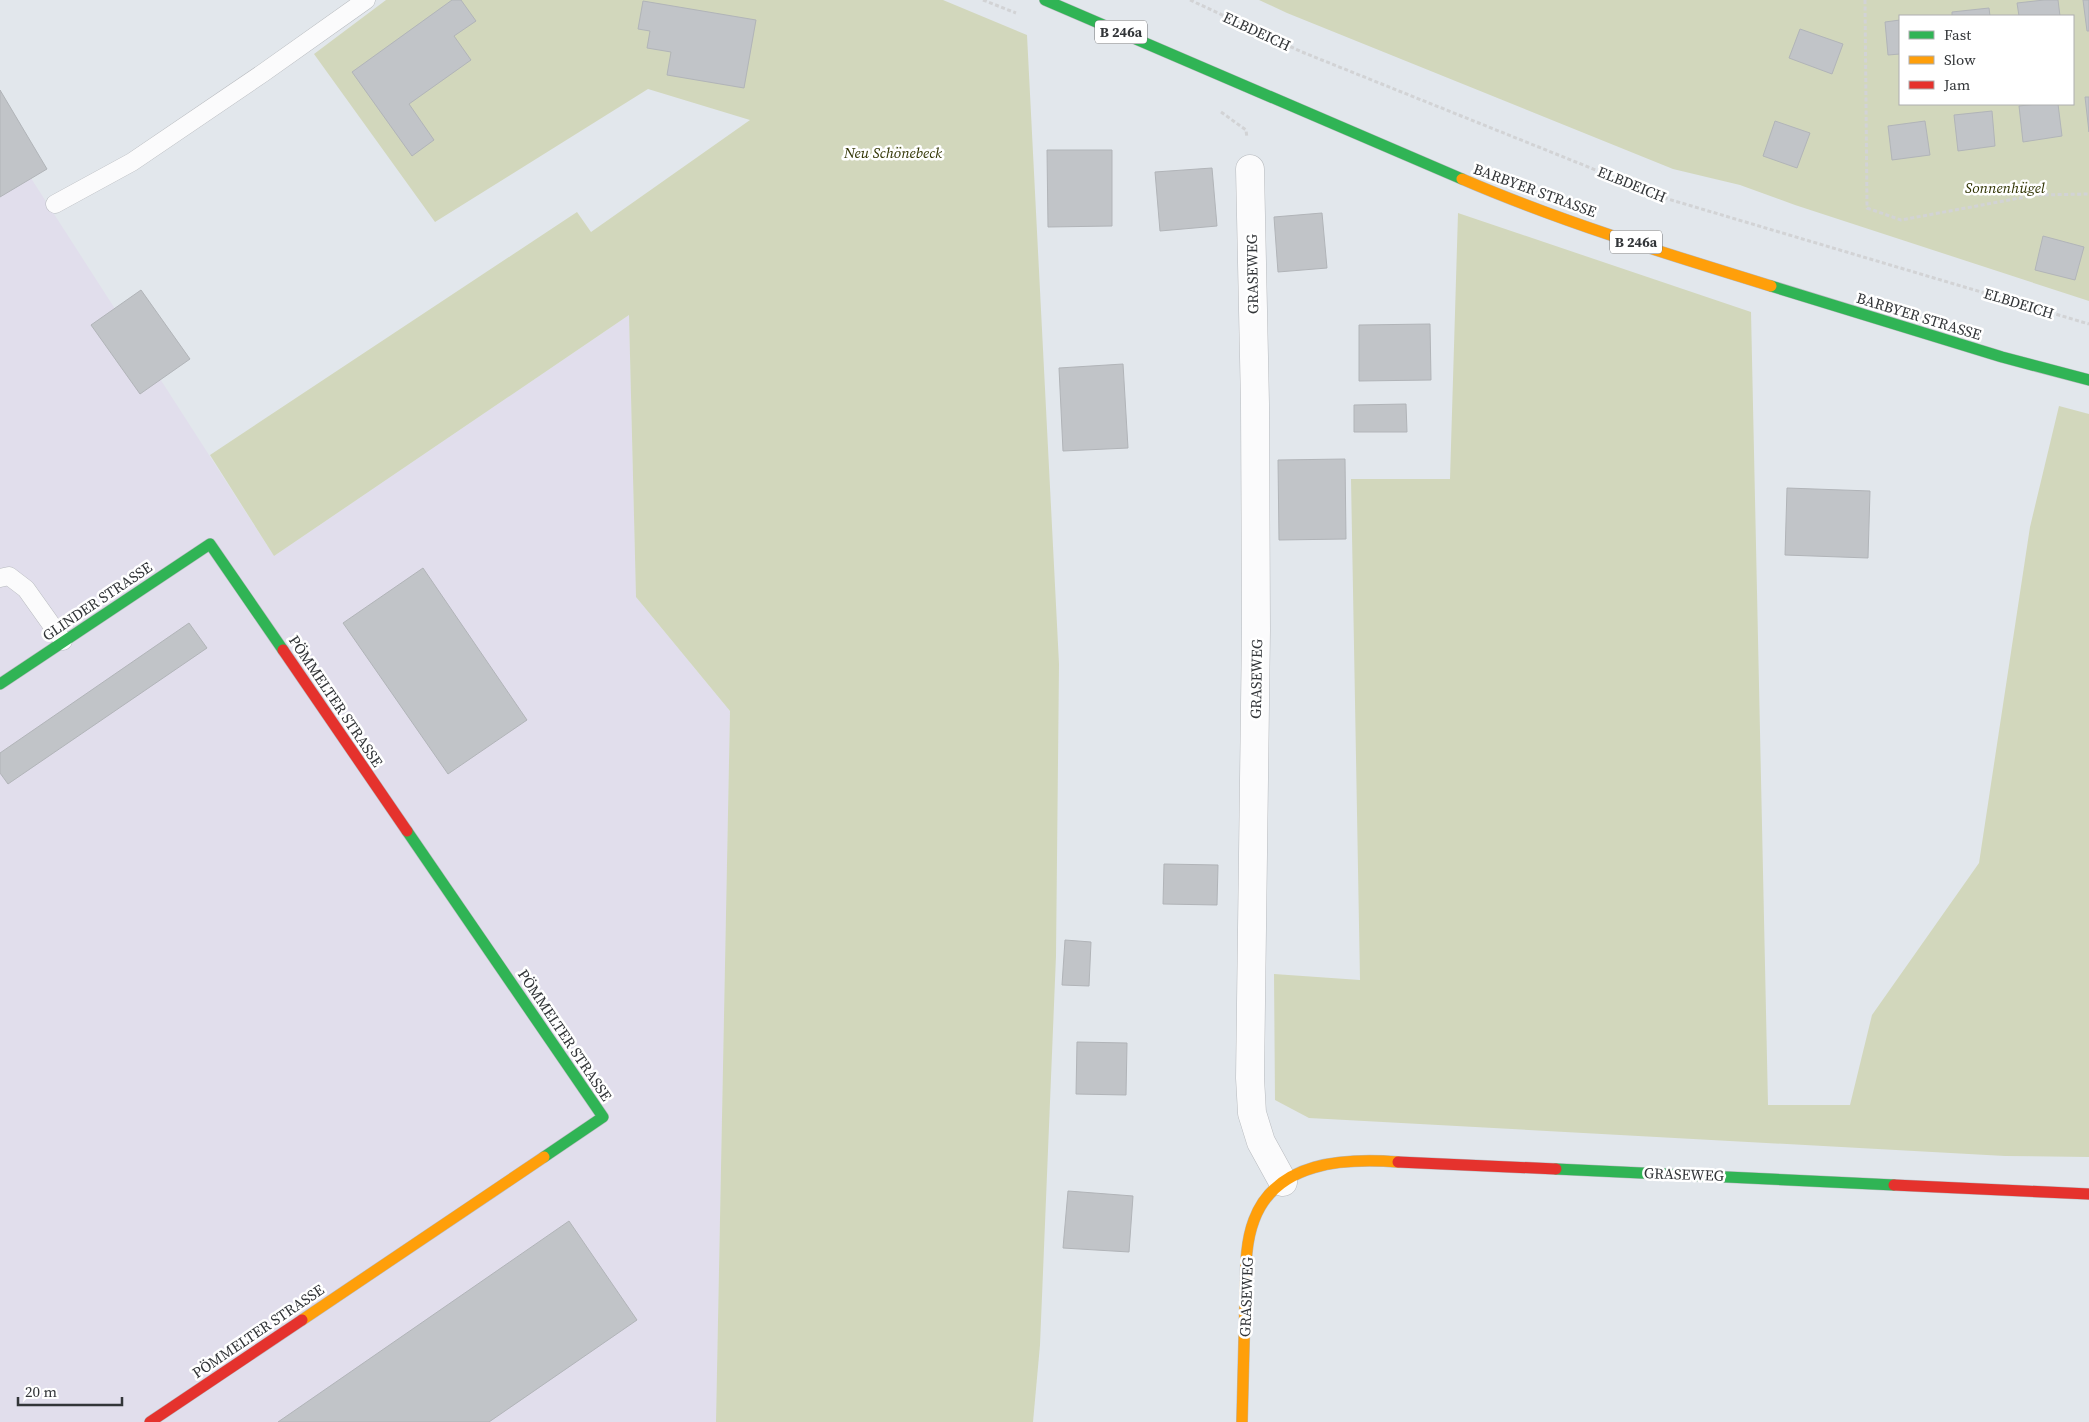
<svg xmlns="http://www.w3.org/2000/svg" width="2089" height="1422" font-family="'Source Serif 4',serif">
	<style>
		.industrial { fill: #e1deec }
		.green { fill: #d2d7bc; fill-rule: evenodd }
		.building { fill: #c1c4c8; stroke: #b1b4b8 }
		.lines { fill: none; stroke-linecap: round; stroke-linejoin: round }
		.lane-casing { stroke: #b7babe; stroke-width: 19 }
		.street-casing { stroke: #b7babe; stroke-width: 29 }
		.fast-casing { stroke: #b7babe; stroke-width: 12 }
		.slow-casing { stroke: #b7babe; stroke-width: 12 }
		.jam-casing { stroke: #b7babe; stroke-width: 12 }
		.path { stroke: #d2d3d5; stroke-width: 3; stroke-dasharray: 4 2.5; stroke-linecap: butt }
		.lane { stroke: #fbfbfc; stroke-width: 18 }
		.street { stroke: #fbfbfc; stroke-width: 28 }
		.fast { stroke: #30b455; stroke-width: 11 }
		.slow { stroke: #ff9f0a; stroke-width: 11 }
		.jam { stroke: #e5322d; stroke-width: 11 }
		.labels { text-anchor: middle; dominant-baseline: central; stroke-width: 5; stroke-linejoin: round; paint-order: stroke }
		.shield { fill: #fff; stroke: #707274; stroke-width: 1 }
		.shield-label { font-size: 14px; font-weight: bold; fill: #323538 }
		.street-label { font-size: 15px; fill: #323538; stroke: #fff }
		.park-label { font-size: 15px; font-style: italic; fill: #313403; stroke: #fff }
	</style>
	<rect width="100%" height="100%" fill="#e2e7ec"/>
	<polygon class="industrial" points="0,130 274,556 629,315 636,597 730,711 716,1422 0,1422"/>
	<g class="green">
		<polygon points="386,0 943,0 1027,35 1059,664 1056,956 1040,1345 1033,1422 716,1422 730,711 636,597 629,315 274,556 210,455 577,212 591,232 750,120 648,89 435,222 314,54"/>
		<path d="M1259,0H2089V301L1795,205L1740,185L1673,169L1287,13ZM1900,16H2073V104H1900Z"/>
		<polygon points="1458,213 1751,312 1768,1105 1850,1105 1872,1015 1979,863 2030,527 2059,406 2089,414 2089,1157 2005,1156 1309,1118 1275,1100 1274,974 1360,980 1351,479 1450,479"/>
	</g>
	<g class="building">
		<polygon points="452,0 461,0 476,21 454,36 471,60 409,104 434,140 412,156 352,72"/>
		<polygon points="2044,0 2058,0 2060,16 2019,16 2017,3"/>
		<polygon points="2083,0 2089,0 2089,31 2087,31"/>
		<polygon points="643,1 756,20 744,88 667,75 671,52 647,48 650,31 638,29"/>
		<polygon points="1989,8 1990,16 1952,16 1952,12"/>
		<polygon points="1900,20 1900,54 1888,55 1885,22"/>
		<polygon points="1800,29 1843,44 1832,74 1789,58"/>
		<polygon points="0,90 47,169 0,197"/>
		<polygon points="2085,97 2089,97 2089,132"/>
		<polygon points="2037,104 2058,104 2062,136 2023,142 2019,106"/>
		<polygon points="1992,111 1995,146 1958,151 1954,115"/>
		<polygon points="1775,121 1810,133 1797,168 1763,156"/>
		<polygon points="1925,121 1930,155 1892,160 1888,126"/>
		<polygon points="1047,150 1112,150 1112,226 1048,227"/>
		<polygon points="1212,168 1217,226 1160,231 1155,172"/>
		<polygon points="1322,213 1327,268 1278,272 1274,217"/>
		<polygon points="2043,236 2084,247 2075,280 2035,270"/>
		<polygon points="141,290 190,359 140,394 91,325"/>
		<polygon points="1430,324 1431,380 1359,381 1359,325"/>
		<polygon points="1123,364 1128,448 1063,451 1059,368"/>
		<polygon points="1406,404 1407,432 1354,432 1354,405"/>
		<polygon points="1345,459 1346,539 1279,540 1278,460"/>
		<polygon points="1787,488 1870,491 1868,558 1785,555"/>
		<polygon points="423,568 527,720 448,774 343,623"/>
		<polygon points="189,623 207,648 8,784 0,773 0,753"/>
		<polygon points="1164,864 1218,865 1217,905 1163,904"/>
		<polygon points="1065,940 1091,942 1089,986 1062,985"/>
		<polygon points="1077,1042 1127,1043 1126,1095 1076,1094"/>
		<polygon points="1068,1191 1133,1196 1129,1252 1063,1248"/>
		<polygon points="569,1221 637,1320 489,1422 278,1422"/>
	</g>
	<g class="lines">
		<defs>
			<g id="lane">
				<polyline points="55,204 132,162 263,73 366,0"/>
				<polyline points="0,578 9,576 26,589 63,641"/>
			</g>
			<polyline id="street" points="1250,169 1255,404 1256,630 1250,1078 1252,1113 1261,1142 1283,1182"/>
			<g id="fast">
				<polyline points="1045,0 1462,179"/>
				<polyline points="1771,286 2002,357 2089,380"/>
				<polyline points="0,684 210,544 283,650"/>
				<polyline points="407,831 603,1117 544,1157"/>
				<polyline points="1556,1169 1894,1185"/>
			</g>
			<g id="slow">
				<path d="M1462,179C1562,222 1667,254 1771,286"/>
				<polyline points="302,1320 544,1157"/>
				<path d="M1242,1422C1243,1383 1244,1343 1245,1304C1246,1276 1244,1246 1254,1220C1276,1161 1345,1158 1398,1162"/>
			</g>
			<g id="jam">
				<polyline points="283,650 407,831"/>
				<polyline points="1398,1162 1556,1169"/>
				<polyline points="1894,1185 2089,1194"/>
				<polyline points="150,1422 302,1320"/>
			</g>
		</defs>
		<use href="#lane" class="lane-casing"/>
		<use href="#street" class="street-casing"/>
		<use href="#fast" class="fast-casing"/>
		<use href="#slow" class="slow-casing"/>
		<use href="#jam" class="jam-casing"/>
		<g class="path">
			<polyline points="983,0 1016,13"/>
			<polyline points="1190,0 1302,52 1668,199 2089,324"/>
			<polyline points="1865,0 1867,208 1901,220 2036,195 2089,194"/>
			<polyline points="1221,112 1246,130 1247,138"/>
		</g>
		<use href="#lane" class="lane"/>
		<use href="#street" class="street"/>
		<use href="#fast" class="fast"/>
		<use href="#slow" class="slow"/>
		<use href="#jam" class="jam"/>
	</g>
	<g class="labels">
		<g class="shield">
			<rect x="1095" y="20.5" width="52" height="23" rx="4"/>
			<rect x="1610" y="230.5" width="52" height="23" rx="4"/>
		</g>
		<g class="shield-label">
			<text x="1121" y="32">B 246a</text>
			<text x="1636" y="242">B 246a</text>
		</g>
		<g class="street-label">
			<text transform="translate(1257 31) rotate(25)">ELBDEICH</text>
			<text transform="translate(1632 184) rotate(22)">ELBDEICH</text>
			<text transform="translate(1535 190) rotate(20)">BARBYER STRASSE</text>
			<text transform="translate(1252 274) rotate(-91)">GRASEWEG</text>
			<text transform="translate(2019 303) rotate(17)">ELBDEICH</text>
			<text transform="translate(1919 316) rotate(17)">BARBYER STRASSE</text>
			<text transform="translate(97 601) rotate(-34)">GLINDER STRASSE</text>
			<text transform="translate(1256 679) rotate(-89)">GRASEWEG</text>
			<text transform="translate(336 701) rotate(56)">PÖMMELTER STRASSE</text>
			<text transform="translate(565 1035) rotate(56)">PÖMMELTER STRASSE</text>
			<text transform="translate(1684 1174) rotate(2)">GRASEWEG</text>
			<text transform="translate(1246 1297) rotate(-88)">GRASEWEG</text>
			<text transform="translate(258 1331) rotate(-34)">PÖMMELTER STRASSE</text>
		</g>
		<g class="park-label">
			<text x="893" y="152">Neu Schönebeck</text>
			<text x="2005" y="187">Sonnenhügel</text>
		</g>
	</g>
	<rect x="1899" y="15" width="175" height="90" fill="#ffffff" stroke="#adaeaf"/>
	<rect x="1909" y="31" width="25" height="8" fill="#30b455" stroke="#adaeaf"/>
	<text x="1944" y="40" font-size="15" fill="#323538">Fast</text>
	<rect x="1909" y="56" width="25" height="8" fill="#ff9f0a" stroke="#adaeaf"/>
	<text x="1944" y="65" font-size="15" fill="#323538">Slow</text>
	<rect x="1909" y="81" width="25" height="8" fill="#e5322d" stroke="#adaeaf"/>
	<text x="1944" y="90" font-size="15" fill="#323538">Jam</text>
	<path d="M18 1397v8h104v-8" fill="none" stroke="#323538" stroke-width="2.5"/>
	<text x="25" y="1397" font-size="15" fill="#323538" stroke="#ffffff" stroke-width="4" paint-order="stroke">20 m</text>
</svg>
